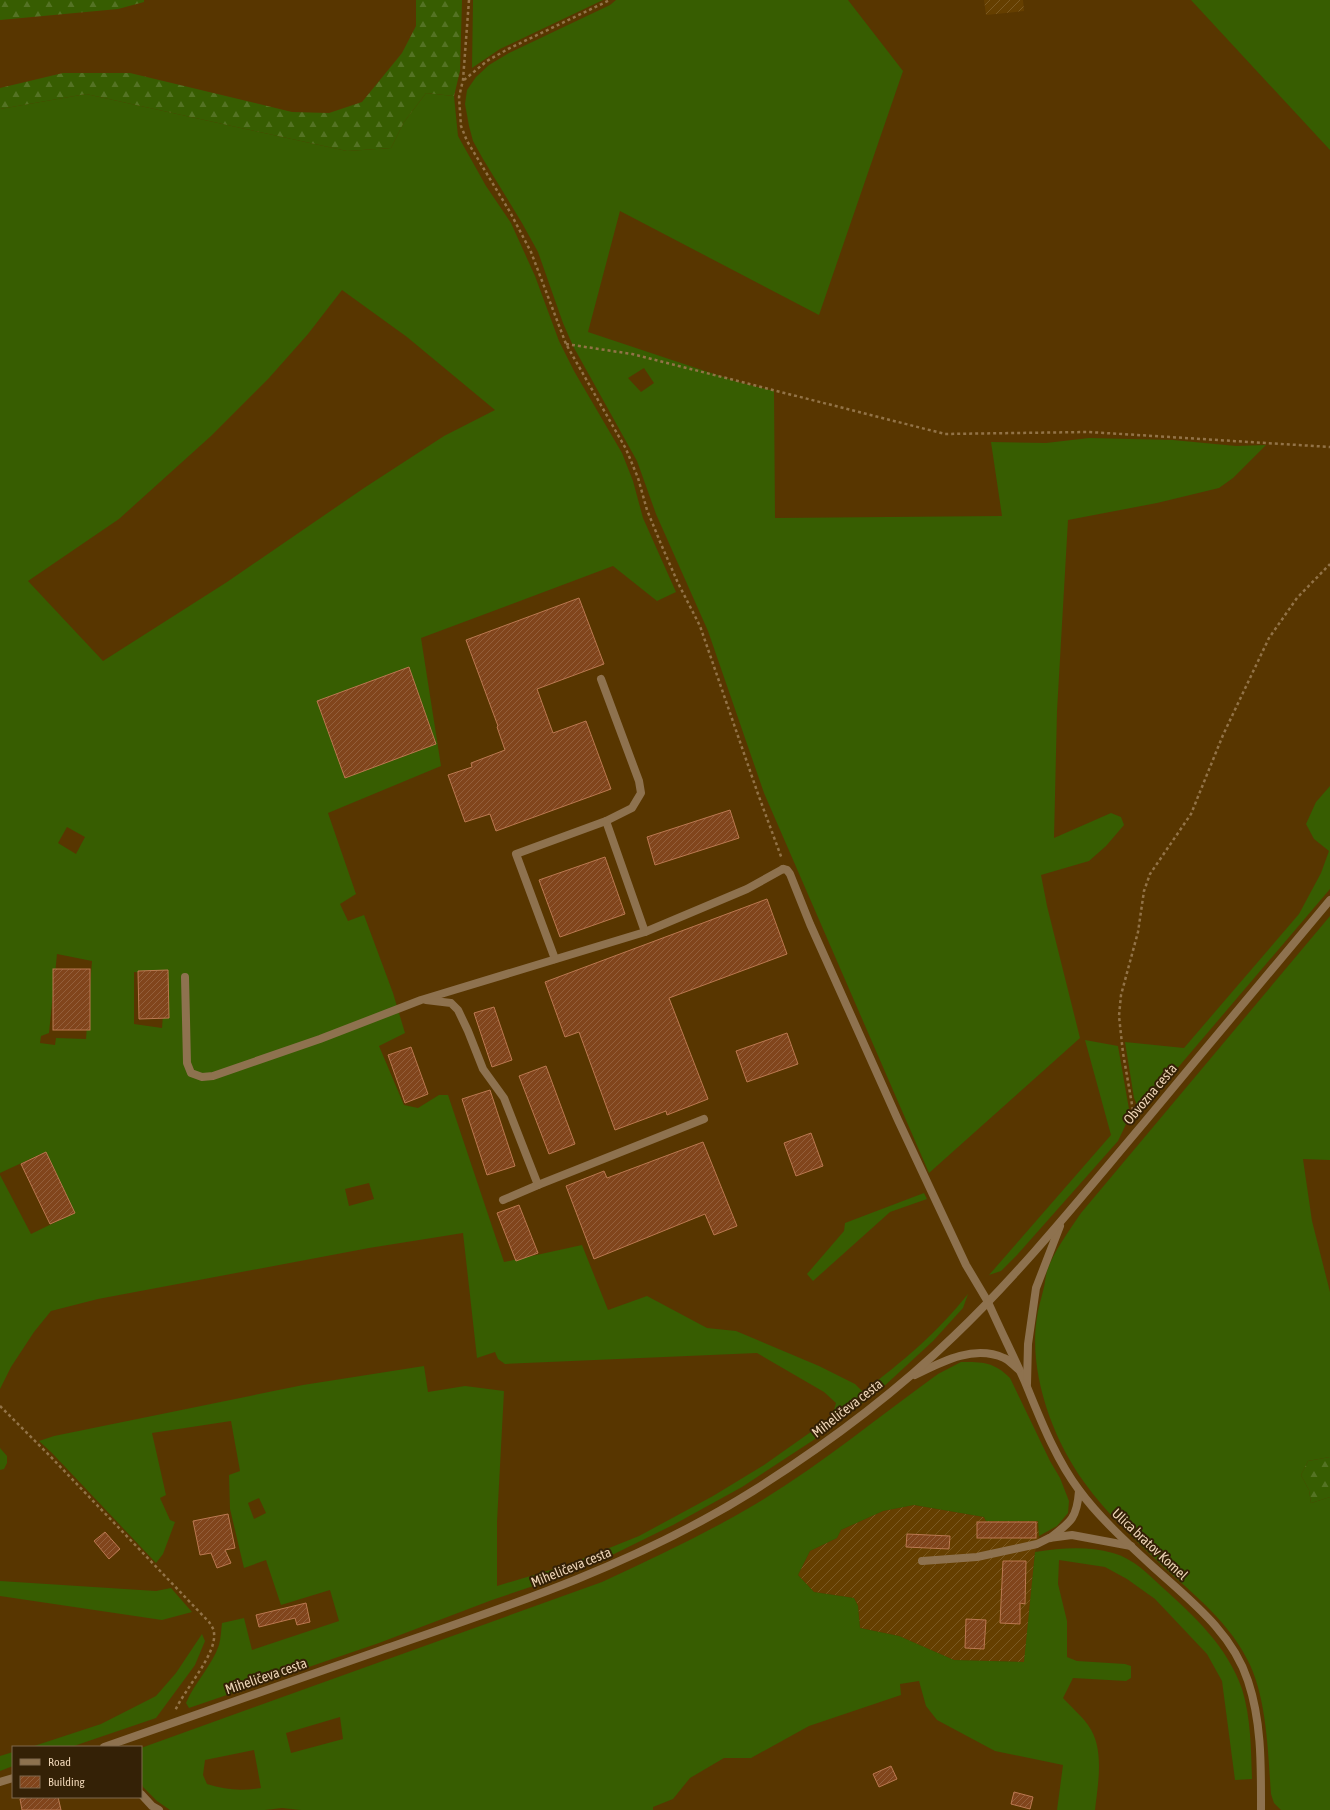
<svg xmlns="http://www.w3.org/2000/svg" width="1330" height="1810" font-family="'Asap Condensed',sans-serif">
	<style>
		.industrial { fill: url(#industrial-furrows) }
		.grass { fill: #375d01; fill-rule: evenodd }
		.forest { fill: url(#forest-firs) }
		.building { fill: url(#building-hatch); stroke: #bb7951 }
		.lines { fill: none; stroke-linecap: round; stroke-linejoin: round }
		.path { stroke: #927347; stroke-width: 2.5; stroke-dasharray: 3 3; stroke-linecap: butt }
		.service { stroke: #8e724f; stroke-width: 8 }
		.minor { stroke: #8e724f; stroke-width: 8 }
		.tertiary { stroke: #8e724f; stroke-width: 8 }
		.labels { text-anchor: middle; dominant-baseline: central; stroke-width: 4; stroke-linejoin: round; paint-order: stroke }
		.street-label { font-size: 14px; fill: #ecd3b5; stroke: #342106 }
	</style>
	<defs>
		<pattern id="industrial-furrows" width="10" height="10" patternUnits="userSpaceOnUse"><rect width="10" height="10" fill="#653f00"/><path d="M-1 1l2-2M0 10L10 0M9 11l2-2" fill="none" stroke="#7b5a23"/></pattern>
		<pattern id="forest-firs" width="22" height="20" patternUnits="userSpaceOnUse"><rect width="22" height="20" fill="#375d01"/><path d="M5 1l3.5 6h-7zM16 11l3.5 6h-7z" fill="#547324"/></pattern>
		<pattern id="building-hatch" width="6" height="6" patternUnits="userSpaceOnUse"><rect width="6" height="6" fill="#81451c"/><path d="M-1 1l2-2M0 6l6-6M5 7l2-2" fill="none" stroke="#935f3b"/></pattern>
	</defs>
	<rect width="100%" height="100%" fill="#583600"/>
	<g class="industrial">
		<polygon points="984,0 1023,0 1024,11 986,15"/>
		<polygon points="914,1505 984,1517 986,1521 1038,1521 1039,1536 1035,1552 1025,1662 954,1660 899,1636 860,1628 858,1606 854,1598 814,1592 798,1575 810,1551 837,1538 841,1530 883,1511"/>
	</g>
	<g class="grass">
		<polygon points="473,0 603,0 500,49 472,68"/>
		<path d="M616,0H848L903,71L819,315L620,211L588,332L738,382L774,391L775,518L1002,516L991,442L1046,443L1089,438L1173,440L1236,446L1266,445L1233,478L1219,488L1157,503L1068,520L1057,711L1054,838L1111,813L1121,817L1124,825L1106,846L1089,861L1041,875L1047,906L1080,1038L929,1173L764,793L708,631L656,514L637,461L573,346L563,323L538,252L522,223L483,159L473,141L469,126L465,104L467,90L476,77L489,65L509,53L610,5ZM644,368L654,383L641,392L628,378Z"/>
		<polygon points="1191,0 1330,0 1330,150"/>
		<path d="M426,93L454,96L458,136L486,186L511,223L535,276L559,341L574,371L622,453L633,481L643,518L676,592L657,601L613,566L421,638L441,766L328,813L356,894L340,904L348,921L364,915L393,993L405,1033L379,1046L404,1105L418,1108L439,1095H448L504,1262L582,1245L608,1310L647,1296L707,1328L736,1331L819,1366L855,1384L863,1392C903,1361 936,1334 968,1294L963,1308L933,1341L880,1390L812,1441L742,1487L673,1525L612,1555L554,1579L492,1600L379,1643L189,1708L186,1703C194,1683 212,1666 219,1645C221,1638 221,1630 222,1623L244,1618L252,1650L339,1621L330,1590L281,1605L266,1560L244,1568L230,1509L229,1475L240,1471L231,1421L152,1433L166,1495L160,1498L170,1520L175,1522L163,1554L156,1563L52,1453L39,1441L54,1436L303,1385L424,1366L428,1392L465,1386L504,1391L497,1522V1586L567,1565L639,1536L713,1496L764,1465L832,1417L836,1403L824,1392L757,1353L505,1364L498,1359L495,1352L477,1358L463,1233L369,1248L98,1299L51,1311L34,1332L11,1367L0,1389V1175L31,1234L70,1215L41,1154L0,1173V109L86,94L347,151L391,148L404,122ZM342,290L407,337L495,410L444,436L364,488L227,582L103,661L28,581L119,519L211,436L269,378L308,334ZM67,827L85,837L76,854L58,843ZM57,954L92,961L86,1039L56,1038L55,1045L40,1043L41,1036L49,1033ZM134,972L166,975L162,1028L134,1024ZM369,1183L374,1199L349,1206L345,1189ZM259,1498L266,1513L254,1519L248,1503Z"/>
		<polygon points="1330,786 1330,889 1152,1098 1145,1104 1137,1105 1134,1098 1125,1042 1184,1048 1299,914 1321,873 1329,851 1314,839 1306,824 1316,802"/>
		<path d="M1330,916V1160L1303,1159L1312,1221L1330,1292V1457L1308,1461L1301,1475L1309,1490L1311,1503L1330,1497V1810H1281L1274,1803L1271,1794C1268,1753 1267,1696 1247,1659C1225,1616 1186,1589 1152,1556C1128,1533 1103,1509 1084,1482C1052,1438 1028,1371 1037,1317C1038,1308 1041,1300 1043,1291C1045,1285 1045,1278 1047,1271C1054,1251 1069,1231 1081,1213Z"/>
		<polygon points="1085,1040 1118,1046 1129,1109 1127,1122 1118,1141 1017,1255 1001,1271 989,1275 1111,1135"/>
		<polygon points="924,1193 927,1199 890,1212 813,1281 807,1274 844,1231 845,1223"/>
		<path d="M961,1362C983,1362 994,1362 1010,1378L1050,1461L1060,1478L1069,1501L1068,1513L1057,1526L1039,1536L1038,1521H986L984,1517L914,1505L883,1511L841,1530L837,1538L810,1551L798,1575L814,1592L854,1598L858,1606L860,1628L899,1636L954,1660L1024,1662L1035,1552C1062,1548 1087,1546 1113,1553C1134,1559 1147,1573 1162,1587C1195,1617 1227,1646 1242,1689C1251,1718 1251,1749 1252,1779L1235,1780L1222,1681L1207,1654L1155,1599L1127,1579L1105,1567L1059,1560L1058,1584L1067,1621V1657L1077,1661L1125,1664L1131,1666V1678L1126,1681L1073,1678L1063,1698C1071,1707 1081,1715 1088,1725C1105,1748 1098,1783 1095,1810H1057L1063,1765L995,1751L937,1720L926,1706L919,1681L900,1684L901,1695L809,1726L751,1758H724L690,1778L673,1799L653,1807V1810H301L282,1808L265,1810H170L157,1801L143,1787L141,1781V1748L602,1582C654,1558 705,1534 754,1505C818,1467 877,1418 938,1374ZM340,1717L343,1739L291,1753L286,1733ZM254,1750L261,1788C241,1791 226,1790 207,1784L203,1775L205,1760Z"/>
		<polygon points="0,1448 7,1456 7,1463 4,1469 0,1470"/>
		<polygon points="0,1581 156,1591 171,1588 192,1612 162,1620 0,1596"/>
		<polygon points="202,1634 205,1641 195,1665 156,1718 71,1747 31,1747 101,1724 156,1696 176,1673"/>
		<polygon points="13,1752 13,1766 0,1771 0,1756"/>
	</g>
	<g class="forest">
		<polygon points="0,0 144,0 144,2 118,9 0,20"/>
		<polygon points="416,0 462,0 460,71 454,96 426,93 404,122 391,148 347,151 86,94 0,109 0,88 63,73 130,73 292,112 329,113 362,102 402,53 416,26"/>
		<polygon points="1330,1457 1330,1497 1311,1503 1309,1490 1301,1475 1308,1461"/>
	</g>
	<g class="building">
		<polygon points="579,598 604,664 537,689 553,733 586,721 611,789 496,831 490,814 465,822 448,775 472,767 471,763 505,750 497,727 498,726 466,640"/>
		<polygon points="409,667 436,744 345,778 317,701"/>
		<polygon points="730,810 739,838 655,865 647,837"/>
		<polygon points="605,857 625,914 560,937 539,880"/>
		<polygon points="767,899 787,954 669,998 708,1099 667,1115 666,1111 615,1130 579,1032 565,1037 545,982"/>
		<rect x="53" y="969" width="37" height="61"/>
		<polygon points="168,970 169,1018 139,1019 138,971"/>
		<polygon points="494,1007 512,1060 492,1067 474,1013"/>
		<polygon points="787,1033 798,1064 747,1082 736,1051"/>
		<polygon points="411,1047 428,1094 405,1103 388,1055"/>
		<polygon points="546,1066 575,1144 549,1154 519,1076"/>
		<polygon points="490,1090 515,1166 487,1175 462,1099"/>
		<polygon points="811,1133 823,1166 796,1176 784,1143"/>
		<polygon points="703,1142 737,1226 714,1235 705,1214 594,1259 566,1186 604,1171 607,1178"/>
		<polygon points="46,1152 75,1213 50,1224 21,1164"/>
		<polygon points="519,1205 538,1253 516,1261 497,1213"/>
		<polygon points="228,1514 235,1548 225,1550 231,1563 217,1568 211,1553 200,1555 193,1521"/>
		<rect x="977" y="1522" width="59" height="16"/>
		<polygon points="105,1532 120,1549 109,1559 94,1541"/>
		<polygon points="907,1534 950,1536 949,1549 906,1547"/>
		<polygon points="1003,1561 1026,1561 1025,1604 1020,1603 1020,1624 1000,1623"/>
		<polygon points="306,1603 310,1622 297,1625 295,1618 259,1627 256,1615"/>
		<polygon points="966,1619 986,1620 984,1649 965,1648"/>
		<polygon points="891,1766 897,1779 879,1787 873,1774"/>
		<polygon points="1014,1792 1033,1797 1030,1809 1011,1804"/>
		<polygon points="29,1797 58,1797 61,1810 22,1810 20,1799"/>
	</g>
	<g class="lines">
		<g class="path">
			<polyline points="469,0 463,80 459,97 461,126 467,141 510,212 531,252 566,344 626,449 638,478 647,510 661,544 678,583 700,626 758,794 782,859"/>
			<polyline points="464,80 487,61 508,49 610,0"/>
			<polyline points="566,344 632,354 945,434 1089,432 1330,447"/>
			<polyline points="1134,1116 1123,1053 1119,1016 1121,995 1138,932 1144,891 1150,874 1191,814 1223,735 1269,638 1297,598 1330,564"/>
			<path d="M0,1406L50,1456L209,1622C211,1625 214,1629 214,1633C217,1654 184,1690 175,1711"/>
		</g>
		<g class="service">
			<polyline points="601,679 639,781 641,793 632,808 606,821 645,932"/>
			<polyline points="555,959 516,854 606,821"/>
			<polyline points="185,977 187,1063 191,1073 202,1077 213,1076 320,1039 421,1000 645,932 747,889 783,869"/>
			<polyline points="426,1000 451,1003 458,1010 468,1031 483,1069 504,1098 538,1185 503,1200"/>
			<polyline points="538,1185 704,1119"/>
			<path d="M1050,1538C1071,1522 1077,1518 1079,1491"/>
			<polyline points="922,1561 977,1557 1037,1544 1049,1538 1072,1535 1131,1546"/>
		</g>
		<g class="minor">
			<polyline points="783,869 787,870 790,874 810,924 898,1120 966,1265 988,1302"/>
			<polyline points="141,1794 152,1806 159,1810"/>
		</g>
		<g class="tertiary">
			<path d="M988,1302C1000,1329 1013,1355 1025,1382C1040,1418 1055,1458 1079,1490C1098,1516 1126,1542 1150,1564C1187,1598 1232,1631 1248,1681C1262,1723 1261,1767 1261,1810"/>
			<path d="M915,1375C941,1362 974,1344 1004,1358C1009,1360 1014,1366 1018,1369"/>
			<polyline points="1027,1384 1028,1344 1036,1288 1060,1226"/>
			<path d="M104,1747C198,1715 292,1681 387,1648C513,1605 640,1562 753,1491C824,1446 893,1395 954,1336C1022,1271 1082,1196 1143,1124C1205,1049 1268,974 1330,900"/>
			<polyline points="0,1782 13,1778"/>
		</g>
	</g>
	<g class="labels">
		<g class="street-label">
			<text transform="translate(1150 1094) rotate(-50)">Obvozna cesta</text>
			<text transform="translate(847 1408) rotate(-38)">Miheličeva cesta</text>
			<text transform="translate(1150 1544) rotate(43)">Ulica bratov Komel</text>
			<text transform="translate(571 1567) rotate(-22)">Miheličeva cesta</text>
			<text transform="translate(266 1676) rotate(-19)">Miheličeva cesta</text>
		</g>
	</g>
	<rect x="12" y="1746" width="130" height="52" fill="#342106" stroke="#7e684c"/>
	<rect x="20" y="1759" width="20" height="6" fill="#8e724f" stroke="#7e684c"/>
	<text x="48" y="1766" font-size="12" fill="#ecd3b5">Road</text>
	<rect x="20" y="1776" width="20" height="12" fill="url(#building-hatch)" stroke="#7e684c"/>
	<text x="48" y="1786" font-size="12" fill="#ecd3b5">Building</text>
</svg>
